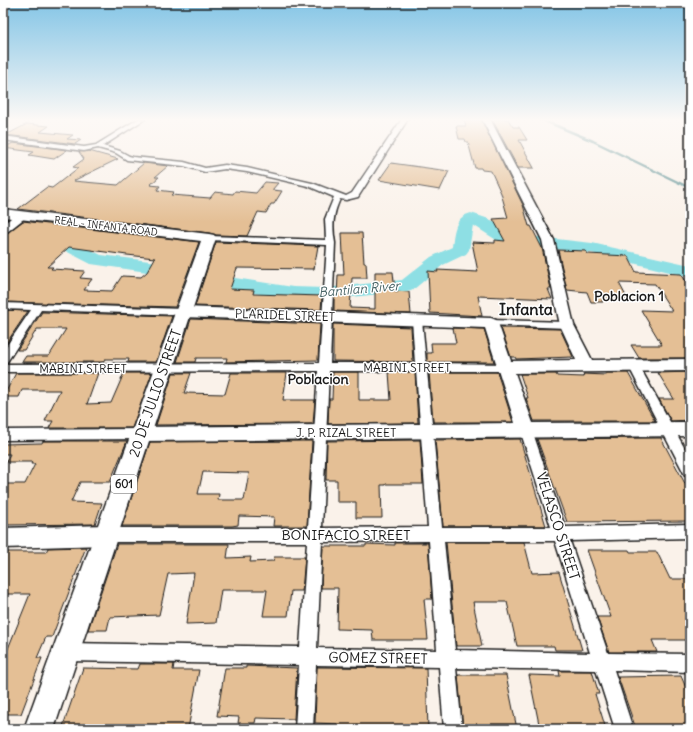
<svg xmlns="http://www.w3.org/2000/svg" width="693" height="732" font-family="Delius,sans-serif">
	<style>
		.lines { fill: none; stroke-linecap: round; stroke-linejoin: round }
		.stream { stroke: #609194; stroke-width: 2.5 }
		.river { fill: #8edfe4; fill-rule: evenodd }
		.building { fill: #e4bf95; stroke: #1c1c1c; fill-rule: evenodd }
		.street-casing { stroke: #1c1c1c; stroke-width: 3 }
		.secondary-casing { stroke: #1c1c1c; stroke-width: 3 }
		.primary-casing { stroke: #1c1c1c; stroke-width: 3 }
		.street { fill: #fff; fill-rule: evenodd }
		.secondary { fill: #fff; fill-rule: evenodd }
		.primary { fill: #fff; fill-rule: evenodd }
		.labels { text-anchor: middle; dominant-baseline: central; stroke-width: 3; stroke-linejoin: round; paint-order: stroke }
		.far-street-label { font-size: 10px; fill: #1c1c1c; stroke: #fff }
		.shield { fill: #fff; stroke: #606060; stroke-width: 1 }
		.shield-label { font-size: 11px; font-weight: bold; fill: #1c1c1c }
		.street-label { font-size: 12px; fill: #1c1c1c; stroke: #fff }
		.water-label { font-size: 13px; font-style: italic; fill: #446062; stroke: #fff }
		.quarter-label { font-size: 14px; font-weight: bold; fill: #1c1c1c; stroke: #fff }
		.near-street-label { font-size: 14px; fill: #1c1c1c; stroke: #fff }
		.district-label { font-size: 16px; font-weight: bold; fill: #1c1c1c; stroke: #fff }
	</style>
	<rect width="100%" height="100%" fill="#faf2ea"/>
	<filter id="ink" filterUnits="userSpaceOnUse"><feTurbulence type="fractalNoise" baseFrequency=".025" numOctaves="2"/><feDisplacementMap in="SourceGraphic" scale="8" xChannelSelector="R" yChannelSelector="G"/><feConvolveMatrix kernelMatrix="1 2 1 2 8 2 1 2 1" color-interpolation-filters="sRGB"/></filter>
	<g filter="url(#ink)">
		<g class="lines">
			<polyline class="stream" points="540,119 593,141 690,188"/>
			<g class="river">
				<path d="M471,213L489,219L511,234L592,243L690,265V277L592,253L507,244L501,243L473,225L469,250L466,254L443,265L414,289L407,291L325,300L293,299L202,285L195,283L192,279L195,275L202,273L293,287L325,288L402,280L431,257L452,247C454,233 454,217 471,213Z"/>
				<polygon points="42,229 66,237 101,255 182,265 189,267 191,271 189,275 182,277 91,264 54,245 36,238 33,234 36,230"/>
			</g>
		</g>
		<g class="building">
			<polygon points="464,119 481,119 523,205 529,226 531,226 542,248 551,289 548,289 552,299 478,296 482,316 430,313 428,271 438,272 437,270 478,272 472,242 495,243 495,240 505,241 493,219 508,218 501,193 491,171 482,170 481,168 475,168 468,142 466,142 465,139 459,139 456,126 466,126"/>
			<polygon points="492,119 508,119 513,127 519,127 527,140 519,140 534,168 518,168"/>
			<polygon points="27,124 49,126 40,132 73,135 67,139 81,140 75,144 6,135"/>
			<polygon points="13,143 67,150 54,159 29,155 34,152 3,148"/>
			<polygon points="89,151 118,159 73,181 118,185 144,163 168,166 155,177 159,177 150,185 160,186 157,190 174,192 171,195 210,198 215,192 233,194 235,191 256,193 265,182 278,183 272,190 282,191 274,204 271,204 266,213 258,212 247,236 216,235 209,233 18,209 47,187 52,188 78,168 73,167 84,159 79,152"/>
			<polygon points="391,163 449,171 440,190 379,180"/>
			<path d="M23,221L199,242L175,307L3,302V235ZM69,247L127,255L155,258L147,272L141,277L122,276L112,291L84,290L92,279L80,278L85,271L51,269L53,267H47Z"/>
			<polygon points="342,233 362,233 364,263 366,263 367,278 352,278 350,308 375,309 375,272 393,272 395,291 409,292 411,314 334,311 334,296 337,296 338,275 344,275"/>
			<polygon points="216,242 318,246 314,269 237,268 230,289 254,290 253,294 322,296 321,310 195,306"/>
			<polygon points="558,250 586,251 588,254 628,256 636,272 681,274 690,287 690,358 639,358 631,345 662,345 641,310 672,311 655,284 619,283 628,300 602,299 603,302 591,302 587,292 567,290"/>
			<polygon points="3,310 28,311 3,348"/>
			<polygon points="42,312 172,316 156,362 128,362 129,359 105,359 103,362 22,362 26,356 49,356 66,329 37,329 24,350 17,350"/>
			<polygon points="191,319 320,324 318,360 226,362 227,358 196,358 195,362 177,362"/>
			<polygon points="333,324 411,327 413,362 333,361"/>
			<polygon points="453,328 484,329 494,362 427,362 427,353 432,353 431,343 456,343"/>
			<polygon points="501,328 560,329 573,357 516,359 515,357 511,357"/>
			<polygon points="333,372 359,372 359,400 391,400 389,372 415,372 418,423 328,424 329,399 332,399"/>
			<polygon points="429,372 497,372 513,422 433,422"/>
			<polygon points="690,372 690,420 671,421 659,399 674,399 658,373"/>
			<polygon points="16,373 98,373 87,404 111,403 124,373 152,373 132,428 49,428 53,421 45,421 60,390 22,390 19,397 3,397"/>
			<polygon points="173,373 191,373 184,393 225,394 231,373 287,373 283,400 315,400 313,424 156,425"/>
			<polygon points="605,373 628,373 655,421 534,421 526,398 528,398 520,374 556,374 557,376 584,377 583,374 606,375"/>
			<polygon points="661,438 690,493 690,521 567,522 537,439"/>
			<polygon points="520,439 546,526 443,526 435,440"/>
			<polygon points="420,440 423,484 386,484 386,485 381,485 382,518 356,518 356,502 337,502 337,480 326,480 327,441"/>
			<polygon points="43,441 127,441 110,482 80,482 71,502 102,503 95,524 3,525 3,484 25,484 35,464 31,464 32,462 6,462 10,454 3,454 3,444 42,443"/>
			<path d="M312,441L307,526H273L274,517L239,516L238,525L232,526H122L150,442ZM203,472L249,473L244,500H218L219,494H198Z"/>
			<polygon points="446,542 524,542 532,573 559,572 582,650 555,650 554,646 517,646 507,602 473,602 482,646 456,646"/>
			<polygon points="395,543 428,543 432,599 424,599 428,640 373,640 372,630 337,629 338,588 321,588 323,546 366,546 366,544 395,545"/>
			<polygon points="117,544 229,544 227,558 251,557 250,562 273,561 274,557 305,557 302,591 291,591 288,616 263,616 267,590 221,590 216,623 186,624 194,573 168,574 159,615 110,617 107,630 88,630"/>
			<polygon points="86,547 52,637 46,637 37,658 42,658 21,714 3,714 3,661 30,594 3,594 3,560 7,552 46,552 48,548"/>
			<polygon points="587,550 629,550 630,552 657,552 670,579 690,579 690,640 652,640 657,652 609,652 597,617 611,617"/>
			<polygon points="140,664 174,664 173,670 199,670 188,729 62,729 83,668 138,669"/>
			<polygon points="246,666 297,668 294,719 256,718 255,723 238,723 239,717 217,716 225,668 246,668"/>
			<polygon points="317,667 426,668 428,729 377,727 377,729 336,729 337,724 315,723"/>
			<polygon points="559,671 592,671 599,694 595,694 606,729 540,729 529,675 560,676"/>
			<polygon points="458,675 506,675 517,729 463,729"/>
			<polygon points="681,676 690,697 690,729 636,729 618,677"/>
		</g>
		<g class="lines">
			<defs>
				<g id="street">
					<path d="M138,119H145L103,146L120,151L129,156L133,157L184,162L205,168L225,165L247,168L312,183L346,196L352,193L402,119H408L358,197L346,200L340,199C333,214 332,226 335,243L330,363H415L412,320L417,317L422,320L426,363L511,364L513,367L511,370L507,371H427L442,527H551L520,430L522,426L526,425L530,426L532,430L565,527L690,524V538L570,541L608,653L690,654V672L614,670L633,729H615L596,670L456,668L462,729H444L439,667L316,665L313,729H295L299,665L66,661L60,658L57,652L60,646L66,643L300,647L307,542H106L101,540L99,535L101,530L106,528H308L318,371L3,372V364L319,363L327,245L209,240L205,238L209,236L326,240L325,219L334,197L308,186L247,172L225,169L205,172L184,166L127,160L116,153L98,148L84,151L3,140V136L84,147L96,145ZM329,371H416L428,527L322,528ZM429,541L437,650L317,648L322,542ZM444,541H555L590,653L455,650Z"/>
					<polygon points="3,303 183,309 188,312 183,315 41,310 7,362 3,363 3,351 31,310 3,309"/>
					<polygon points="491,320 567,322 572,325 567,328 487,325 486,323"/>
					<polygon points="633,361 637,362 690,458 690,477 685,475 628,365 629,362"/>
					<polygon points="141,429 145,430 147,434 145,438 141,439 3,440 3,430"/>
				</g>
				<g id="secondary">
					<polygon points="482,119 490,119 554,240 574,325 592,360 690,359 690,371 515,373 533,423 690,422 690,436 141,441 135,439 132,434 135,429 141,427 515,423 485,328 183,317 178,315 176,312 178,309 183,307 491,318 496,320 498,323 511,361 576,360 560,325 542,240"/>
					<polygon points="22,212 26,213 28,215 26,217 7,232 3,234 3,224 18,213"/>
					<polygon points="106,525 114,528 117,535 114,542 106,545 3,548 3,528"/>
				</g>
				<polygon id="primary" points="3,209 209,234 214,235 216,238 54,729 24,729 201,241 3,217"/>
			</defs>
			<use href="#street" class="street-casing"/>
			<use href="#secondary" class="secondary-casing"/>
			<use href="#primary" class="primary-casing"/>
			<use href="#street" class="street"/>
			<use href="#secondary" class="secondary"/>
			<use href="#primary" class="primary"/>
		</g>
	</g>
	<linearGradient id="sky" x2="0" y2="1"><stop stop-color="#84c5e6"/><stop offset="0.54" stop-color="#fdf9f6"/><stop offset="1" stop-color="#fdf9f6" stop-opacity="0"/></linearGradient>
	<rect width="693" height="222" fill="url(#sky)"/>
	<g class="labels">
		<g class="far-street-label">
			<text transform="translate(106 226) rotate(7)">REAL - INFANTA ROAD</text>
		</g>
		<rect class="shield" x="111" y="475" width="26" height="18" rx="3"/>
		<g class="shield-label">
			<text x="124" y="484">601</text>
		</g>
		<g class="street-label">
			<text transform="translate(285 315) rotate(2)">PLARIDEL STREET</text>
			<text x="407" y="367">MABINI STREET</text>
			<text x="83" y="368">MABINI STREET</text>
			<text x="346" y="432">J. P. RIZAL STREET</text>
		</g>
		<g class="water-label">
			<text transform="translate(359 289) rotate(-5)">Bantilan River</text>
		</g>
		<g class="quarter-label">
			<text x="629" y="296">Poblacion 1</text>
			<text x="318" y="379">Poblacion</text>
		</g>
		<g class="near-street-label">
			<text transform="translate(155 393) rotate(-71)">20 DE JULIO STREET</text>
			<text transform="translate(558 526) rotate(72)">VELASCO STREET</text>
			<text x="346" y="535">BONIFACIO STREET</text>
			<text transform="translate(378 658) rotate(1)">GOMEZ STREET</text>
		</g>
		<g class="district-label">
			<text x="526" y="309">Infanta</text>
		</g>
	</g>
	<rect width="693" height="732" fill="none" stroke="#fff" stroke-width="16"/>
	<rect x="8" y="8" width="677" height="716" fill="none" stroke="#1c1c1c" stroke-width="1.5" filter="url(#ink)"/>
</svg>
